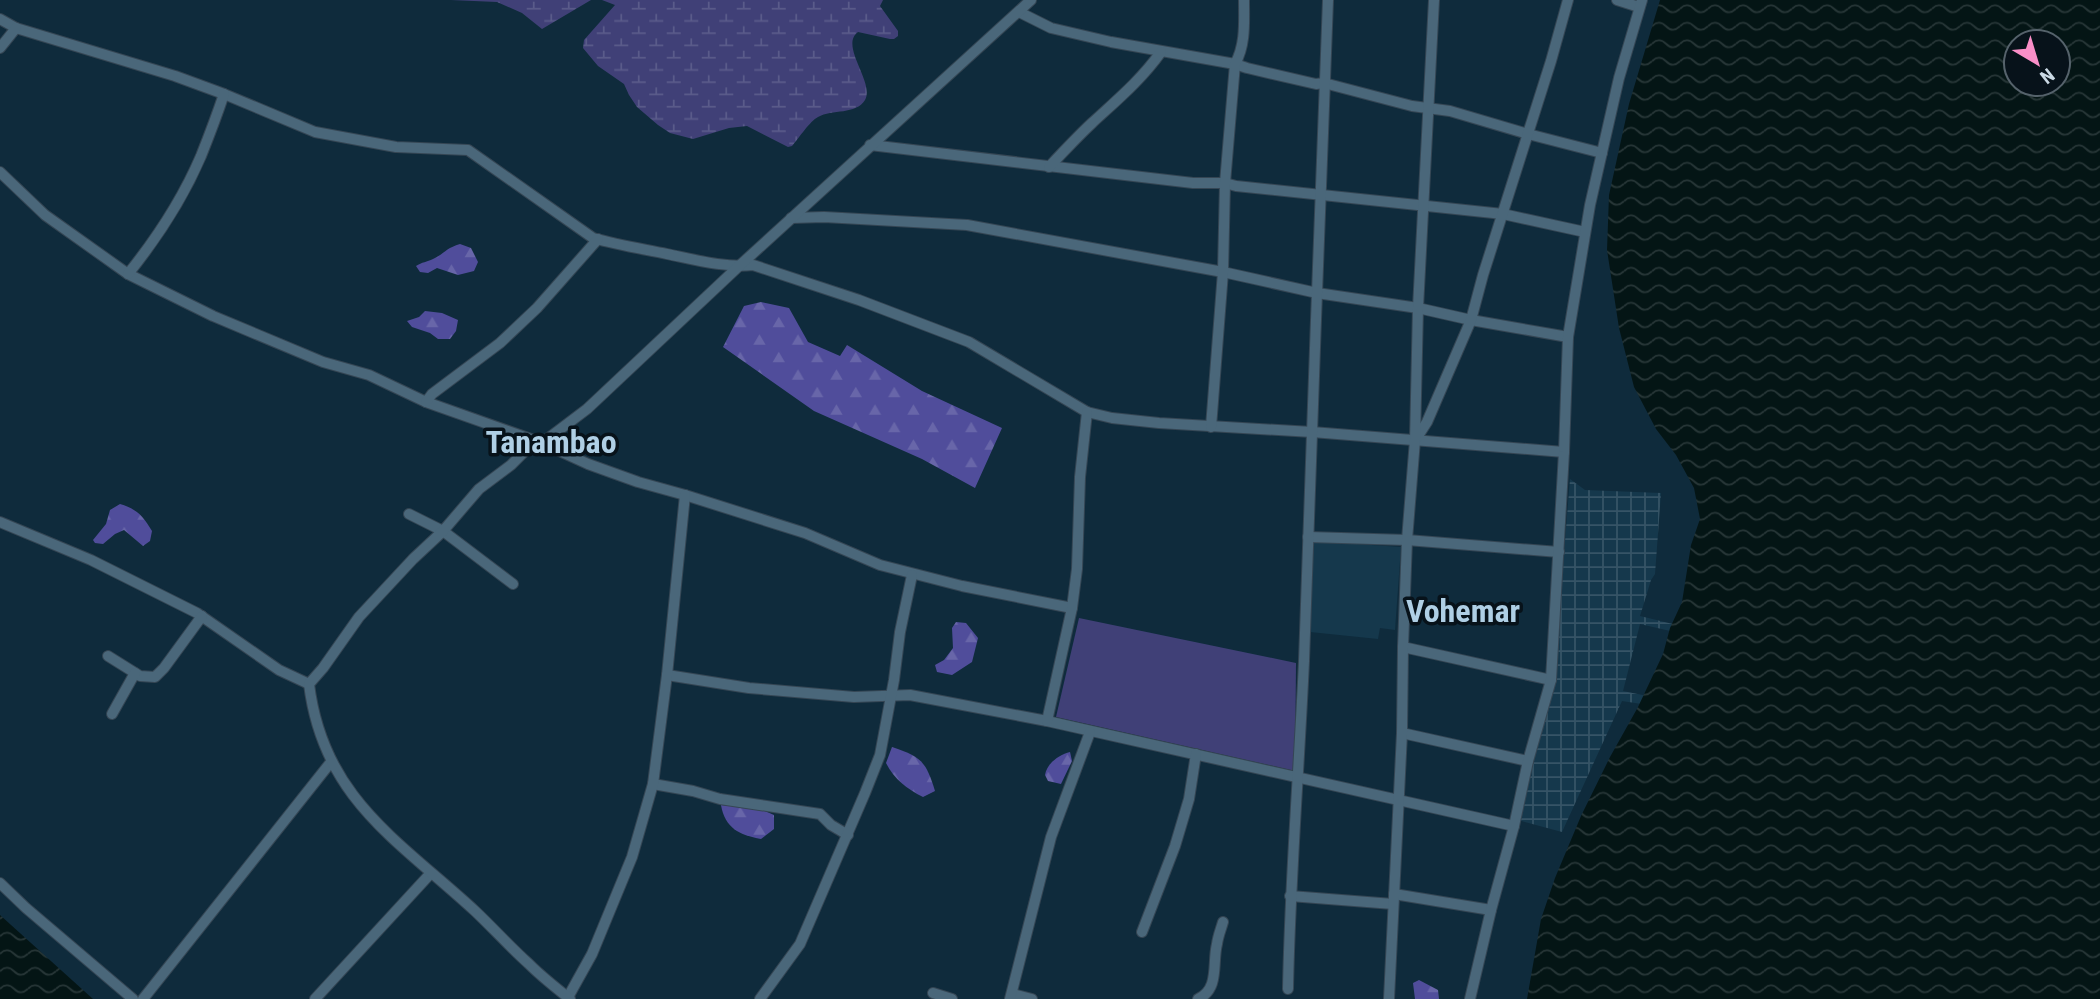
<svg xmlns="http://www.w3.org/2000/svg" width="2100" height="999" font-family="'Roboto Condensed',sans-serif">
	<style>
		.built { fill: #15384c }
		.industrial { fill: url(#industrial-grid); fill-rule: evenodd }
		.forest { fill: url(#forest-firs) }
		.wetland { fill: url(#wetland-marsh) }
		.pitch { fill: #404077 }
		.water { fill: url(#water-waves); fill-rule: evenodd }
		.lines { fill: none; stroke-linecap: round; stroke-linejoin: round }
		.minor-casing { stroke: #354654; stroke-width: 12 }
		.minor { stroke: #4a677a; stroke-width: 10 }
		.labels { text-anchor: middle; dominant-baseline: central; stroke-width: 7; stroke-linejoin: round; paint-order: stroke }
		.district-label { font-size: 32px; font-weight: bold; fill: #afcfe5; stroke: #07121a }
	</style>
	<defs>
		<pattern id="industrial-grid" width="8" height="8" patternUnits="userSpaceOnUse" patternTransform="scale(1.75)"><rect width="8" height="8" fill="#15384c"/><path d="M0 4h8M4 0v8" fill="none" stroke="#365466"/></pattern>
		<pattern id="forest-firs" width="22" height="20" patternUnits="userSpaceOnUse" patternTransform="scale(1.75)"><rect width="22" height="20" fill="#504d9b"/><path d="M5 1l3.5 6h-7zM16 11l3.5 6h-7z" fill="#6866a9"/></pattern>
		<pattern id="wetland-marsh" width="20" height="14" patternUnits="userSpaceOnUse" patternTransform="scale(1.75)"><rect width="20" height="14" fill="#404077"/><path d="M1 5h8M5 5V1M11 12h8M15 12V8" fill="none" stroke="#5a5b8a"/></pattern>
		<pattern id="water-waves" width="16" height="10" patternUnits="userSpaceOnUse" patternTransform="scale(1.75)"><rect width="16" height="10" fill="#041515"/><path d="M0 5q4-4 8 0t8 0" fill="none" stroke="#273637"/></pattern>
	</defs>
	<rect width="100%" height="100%" fill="#0f2b3c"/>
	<polygon class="built" points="1313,541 1401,547 1395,630 1380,628 1378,639 1310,632"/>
	<path class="industrial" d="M1570,479L1585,490L1661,493L1655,574L1651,580L1640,616L1681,626L1655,706L1622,701L1562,832L1518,820L1553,690ZM1640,624L1679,633L1657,698L1623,691Z"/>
	<g class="forest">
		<path d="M460,244L471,248L478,262L474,271L458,275L437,268L428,273L420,272L416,266C422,262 427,262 433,259C444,254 446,248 460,244Z"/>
		<polygon points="761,302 789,308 808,342 840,356 847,345 922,391 1002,428 975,488 922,459 814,411 723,347 744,306"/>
		<polygon points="425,311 442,313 458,320 456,331 450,339 438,339 430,333 412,327 407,321 419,317"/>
		<path d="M120,504C137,509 143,516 152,531L150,541L143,546L124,530L115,534L103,544L95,543L93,540L106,524L110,510Z"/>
		<polygon points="956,622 966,623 978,638 972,662 952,675 937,672 935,665 944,660 953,648 952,628"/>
		<path d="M892,747C922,757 926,762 935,791L923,797C907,789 894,779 886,763Z"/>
		<path d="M1070,752L1072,761L1061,784L1048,781L1045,775C1047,763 1059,755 1070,752Z"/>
		<path d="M721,805L758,808L774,815V829L761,839C739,835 725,828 721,805Z"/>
		<polygon points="1419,980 1438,990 1439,999 1415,999 1413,983"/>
	</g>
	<g class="wetland">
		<polygon points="451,0 591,0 542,29 522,13 497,2"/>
		<path d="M602,0H883L880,6L898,31V36L894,39H890L858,32C839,46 875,82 865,100C856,115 832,109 818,117C810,121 799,138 792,146L788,147L747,126L729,128L693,139L670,133L658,125L637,107L629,95L624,84L598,66L583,48L584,40L615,5Z"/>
	</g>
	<polygon class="pitch" points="1079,618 1296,663 1295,771 1056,717"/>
	<g class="water">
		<path d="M1660,0H2100V999H1527L1541,919L1555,878L1581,816L1610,757L1638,707L1663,654L1670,628L1682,602L1691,545L1700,519L1694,488L1676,455L1656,429L1634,387L1619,328L1607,250L1609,195L1629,104ZM2058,42V84H2016V42Z"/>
		<polygon points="0,915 93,999 0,999"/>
	</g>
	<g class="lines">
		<defs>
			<g id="minor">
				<polyline points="1617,0 1639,7"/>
				<polyline points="1019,12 1051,28 1111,42 1235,64 1247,68 1316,84 1324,83 1412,106 1450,111 1528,134 1602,153"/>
				<path d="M0,19L16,28L175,76L224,94L315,132L396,147L468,150L593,238C618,245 643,249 667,254C696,260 725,268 753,265L859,300L969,342L1087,412L1112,418L1159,423L1312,432L1564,452"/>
				<polyline points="0,48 16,28"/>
				<polyline points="870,145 1193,183 1225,183 1236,186 1503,214 1585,232"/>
				<path d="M1049,167C1063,152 1077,137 1092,123C1117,100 1141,80 1161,52"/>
				<polyline points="0,172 45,215 128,274 213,316 323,362 369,375 426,402 542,443 588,464 638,482 685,495 805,533 880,565 962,586 1072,608"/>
				<polyline points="791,218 824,217 967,225 1223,272 1317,293 1418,308 1471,320 1568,337"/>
				<path d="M128,274C157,238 183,198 201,156C209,136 217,115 224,94"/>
				<polyline points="426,402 432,394 500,343 537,308 598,239"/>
				<path d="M1211,427L1223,272L1225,183L1235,64C1246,44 1244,22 1244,0"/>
				<polyline points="1416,439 1427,422 1471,320 1483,275 1551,61 1568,0"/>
				<polyline points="409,514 443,531 513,584"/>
				<polyline points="0,522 91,560 197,613 279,670 309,684"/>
				<polyline points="1308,537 1407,540 1559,552"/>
				<polyline points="1403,647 1551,680"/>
				<polyline points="108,656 140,676 155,677 164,668 202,616"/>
				<polyline points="667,675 749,688 854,697 910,695 1047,721 1514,826"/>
				<polyline points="112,714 135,673"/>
				<polyline points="1047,721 1072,608 1077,569 1080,477 1087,412"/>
				<polyline points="1402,733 1528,761"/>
				<polyline points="653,784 693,791 720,799 820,814 831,825 848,835"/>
				<polyline points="0,883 26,908 133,999"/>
				<polyline points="1394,894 1491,910"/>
				<polyline points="1290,896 1393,904"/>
				<polyline points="1142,932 1175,846 1189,799 1196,754"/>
				<path d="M1288,989C1290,880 1299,771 1304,661C1313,441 1318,220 1328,0"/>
				<polyline points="933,993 952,999"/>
				<polyline points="1012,994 1032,999"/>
				<polyline points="143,999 331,762"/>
				<polyline points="315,999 431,873"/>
				<polyline points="567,999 592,954 632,857 653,784 667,675 685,495"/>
				<path d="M570,999C556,988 542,977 529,964C510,947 493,928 475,911C398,840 323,798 309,684L323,668L359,617L413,559L443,531L479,489L511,465L526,450L542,443L587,409L738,267L1031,0"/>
				<polyline points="760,999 800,944 865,793 880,755 894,680 900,632 912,575"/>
				<polyline points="1010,999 1051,837 1090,732"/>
				<path d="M1198,999C1220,989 1212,963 1217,944C1218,936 1221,929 1223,922"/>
				<polyline points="1389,999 1402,733 1403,647 1407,540 1415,440 1418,308 1434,0"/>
				<polyline points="1470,999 1491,910 1514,826 1528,761 1551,680 1564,452 1568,337 1590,205 1619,78 1642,0"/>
			</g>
		</defs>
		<use href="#minor" class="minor-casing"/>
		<use href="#minor" class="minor"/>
	</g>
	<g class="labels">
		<g class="district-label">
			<text x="551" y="442">Tanambao</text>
			<text x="1463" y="611">Vohemar</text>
		</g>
	</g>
	<g transform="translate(2037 63) rotate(142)"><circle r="33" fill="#07121a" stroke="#55626b" stroke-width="2"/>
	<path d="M0-5L12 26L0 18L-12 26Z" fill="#fa8fc8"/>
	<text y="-10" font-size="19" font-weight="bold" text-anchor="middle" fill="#cad9e4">N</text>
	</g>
</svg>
